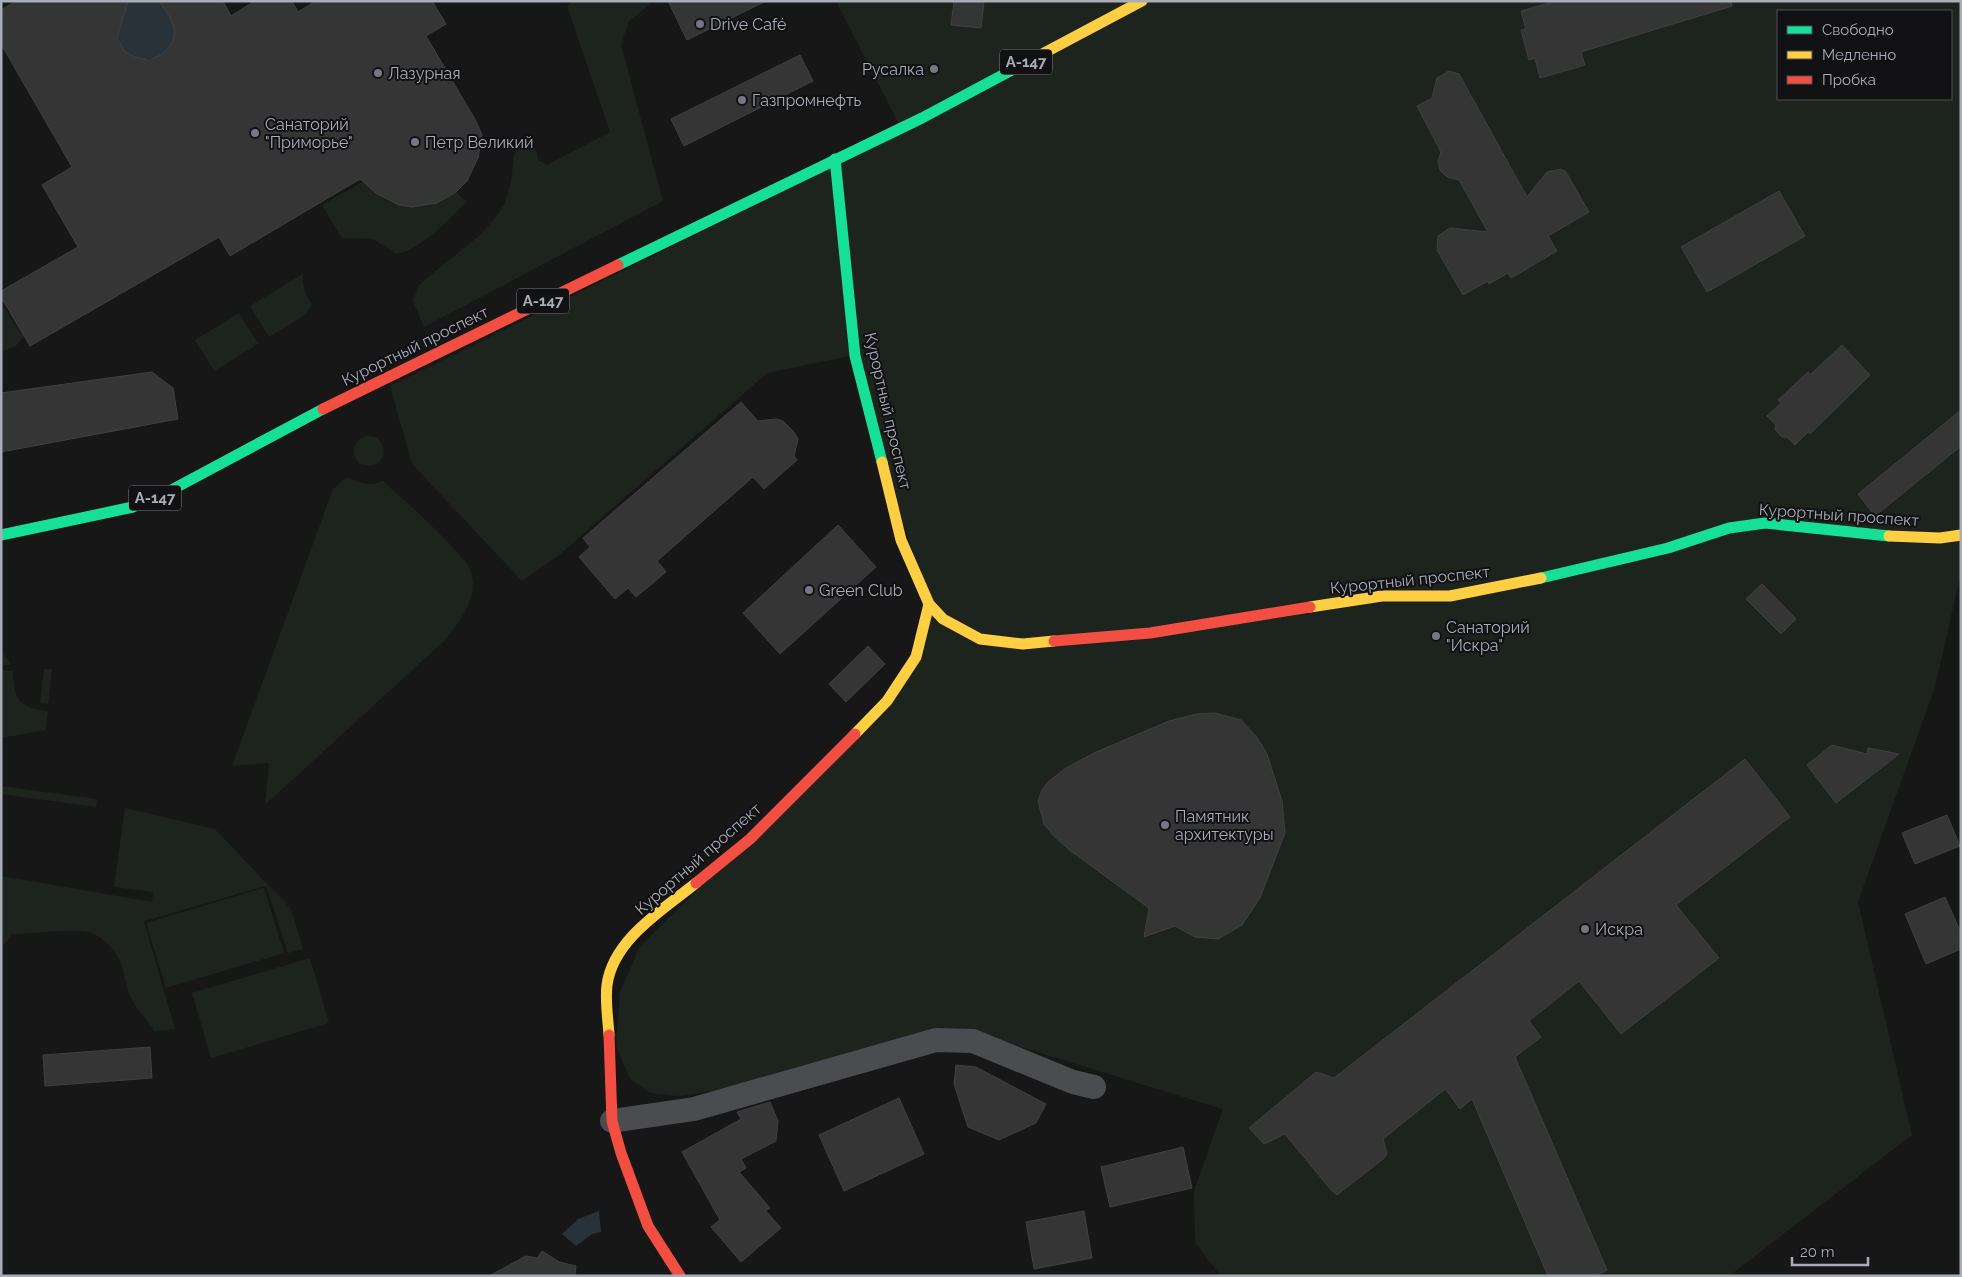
<svg xmlns="http://www.w3.org/2000/svg" width="1962" height="1277" font-family="Raleway,sans-serif">
	<style>
		.green { fill: #1d241e; fill-rule: evenodd }
		.water { fill: #2a3239 }
		.building { fill: #353536; stroke: #3f4043 }
		.lines { fill: none; stroke-linecap: round; stroke-linejoin: round }
		.street { stroke: #4b4c50; stroke-width: 24 }
		.fast { stroke: #16e098; stroke-width: 11 }
		.slow { stroke: #ffcf43; stroke-width: 11 }
		.jam { stroke: #f24e42; stroke-width: 11 }
		.poi-dot { fill: #757880; stroke: #111113; stroke-width: 2 }
		.labels { text-anchor: middle; dominant-baseline: central; stroke-width: 4; stroke-linejoin: round; paint-order: stroke }
		.shield { fill: #111113; stroke: #7b7e86; stroke-width: 1 }
		.shield-label { font-size: 15px; font-weight: bold; fill: #a8adb8 }
		.poi-label { font-size: 16px; fill: #a8adb8; stroke: #111113; text-anchor: start }
		.street-label { font-size: 16px; fill: #a8adb8; stroke: #111113 }
	</style>
	<rect width="100%" height="100%" fill="#171717"/>
	<g class="green">
		<path d="M574,1H654L629,21L621,45L663,201L424,327L413,301L418,286L426,279L480,235L496,217L504,205L511,183L514,154L525,142C535,146 537,149 538,160L547,165L610,132L567,6Z"/>
		<path d="M836,1H1961V573L1935,687L1858,902L1912,1135L1729,1276H1221L1195,1243L1194,1191L1223,1109L1219,1108L979,1034L712,1091L678,1096L650,1093L630,1079L616,1046L620,992L640,946L888,704L931,610L850,356L767,373L559,555L522,581L412,464L390,386L903,132ZM1778,11H1951V99H1778Z"/>
		<path d="M364,181C386,212 428,212 456,192L466,202C450,219 419,251 396,254L373,239L342,238L322,205Z"/>
		<path d="M303,274C302,287 305,294 312,305L305,315L269,337L250,306Z"/>
		<polygon points="1,303 23,337 16,346 1,352"/>
		<polygon points="239,313 258,344 214,371 195,340"/>
		<circle cx="369" cy="451" r="15"/>
		<path d="M347,477C361,483 369,487 383,481C400,497 466,554 471,572C479,598 459,623 444,641L265,805L269,763L232,766L333,489Z"/>
		<polygon points="1,648 11,665 1,665"/>
		<polygon points="44,669 52,669 48,704 40,703"/>
		<path d="M1,670L13,671C13,698 19,709 48,711L46,730L1,738Z"/>
		<polygon points="1,786 97,799 96,807 1,794"/>
		<path d="M125,808L215,829L291,909L303,949L288,953L266,886L144,921L175,1029L154,1031C147,1018 134,1008 129,993C125,982 124,968 118,957C112,947 100,935 89,932C78,928 28,934 12,934L5,944L1,945V876L152,902L153,892L114,887Z"/>
		<polygon points="264,888 284,953 166,988 146,923"/>
		<polygon points="310,958 329,1023 211,1058 192,993"/>
	</g>
	<g class="water">
		<path d="M128,1H163C167,10 174,21 175,31C176,56 142,68 125,52C122,49 119,42 117,38Z"/>
		<polygon points="599,1211 601,1232 592,1234 576,1246 562,1234 578,1219"/>
	</g>
	<g class="building">
		<polygon points="16,1 128,1 117,38 124,51 134,57 149,60 161,55 172,43 175,31 170,17 159,1 223,1 231,16 255,1 292,1 298,12 316,1 432,1 446,24 426,36 476,121 482,135 478,158 467,181 456,192 437,203 412,207 399,205 377,194 360,179 230,256 219,237 30,346 1,297 1,291 78,247 42,185 72,167 1,44 1,10"/>
		<polygon points="668,1 766,1 687,40"/>
		<polygon points="954,1 984,1 981,28 951,25"/>
		<polygon points="1556,1 1731,1 1732,6 1581,52 1585,65 1540,78 1535,58 1529,60 1521,30 1526,29 1521,11"/>
		<polygon points="800,55 813,81 684,146 671,119"/>
		<polygon points="1449,71 1459,74 1527,197 1547,172 1561,169 1566,172 1589,212 1548,236 1557,251 1511,278 1508,273 1489,284 1488,281 1463,295 1437,250 1438,236 1450,228 1488,232 1459,180 1447,177 1440,170 1438,161 1441,152 1417,106 1432,98 1437,78"/>
		<polygon points="1779,191 1805,236 1707,292 1681,247"/>
		<polygon points="1842,345 1870,375 1810,434 1808,432 1795,445 1787,437 1782,437 1775,430 1776,425 1767,416 1781,403 1778,400 1808,372 1810,375"/>
		<polygon points="152,372 173,388 178,419 1,452 1,393"/>
		<polygon points="741,402 758,421 776,419 783,421 794,432 798,439 794,456 797,460 764,489 753,477 657,561 666,572 636,597 628,588 615,599 579,557 590,547 583,538"/>
		<polygon points="1961,410 1961,446 1875,516 1858,494"/>
		<polygon points="838,525 876,567 780,654 743,613"/>
		<polygon points="1762,584 1796,619 1781,634 1746,599"/>
		<polygon points="868,646 885,664 846,702 829,684"/>
		<polygon points="1215,713 1241,720 1257,737 1267,754 1282,801 1285,833 1260,898 1242,925 1218,939 1195,937 1175,926 1144,937 1149,908 1068,849 1052,834 1044,824 1038,801 1042,790 1048,782 1066,768 1094,753 1169,721 1196,714"/>
		<polygon points="1832,745 1867,754 1868,748 1899,754 1836,803 1807,765"/>
		<polygon points="1745,759 1790,817 1676,905 1719,958 1621,1034 1579,981 1529,1021 1541,1037 1515,1057 1607,1270 1595,1276 1548,1276 1472,1099 1460,1109 1445,1089 1383,1139 1387,1154 1383,1159 1337,1195 1331,1190 1285,1134 1264,1144 1249,1128 1316,1072 1334,1078"/>
		<polygon points="1947,815 1960,846 1915,864 1902,833"/>
		<polygon points="1945,897 1961,933 1961,949 1926,964 1905,914"/>
		<polygon points="150,1047 152,1078 45,1086 43,1055"/>
		<polygon points="956,1065 976,1067 1046,1104 1036,1123 999,1140 968,1127 954,1084"/>
		<polygon points="899,1098 924,1154 844,1191 819,1135"/>
		<polygon points="770,1102 778,1121 776,1141 741,1159 746,1168 739,1172 770,1208 766,1211 781,1228 741,1262 711,1227 720,1220 682,1152 741,1119 737,1112"/>
		<polygon points="1183,1147 1192,1188 1110,1207 1101,1167"/>
		<polygon points="1084,1211 1092,1258 1034,1269 1026,1222"/>
		<polygon points="542,1251 559,1262 576,1266 575,1274 578,1276 489,1276 526,1256 537,1258"/>
	</g>
	<g class="lines">
		<polyline class="street" points="612,1121 694,1109 936,1040 973,1041 1073,1082 1094,1087"/>
		<g class="fast">
			<polyline points="835,159 855,356 882,462"/>
			<polyline points="618,265 922,118 1012,70"/>
			<polyline points="1,535 133,507 162,495 323,409"/>
			<polyline points="1541,578 1668,548 1729,528 1765,523 1889,536"/>
		</g>
		<g class="slow">
			<polyline points="1012,70 1142,1"/>
			<polyline points="882,462 901,540 929,604 943,619 980,639 1023,644 1054,641"/>
			<polyline points="1889,536 1940,538 1961,535"/>
			<polyline points="1310,607 1382,596 1450,596 1541,578"/>
			<polyline points="855,734 887,701 916,657 929,604"/>
			<path d="M609,1035C608,1019 605,1001 607,985C613,939 664,909 696,883"/>
		</g>
		<g class="jam">
			<polyline points="323,409 618,265"/>
			<polyline points="1054,641 1150,633 1310,607"/>
			<polyline points="696,883 750,839 855,734"/>
			<polyline points="609,1035 612,1121 621,1153 648,1226 680,1276"/>
		</g>
	</g>
	<g class="poi-dot">
		<circle cx="700" cy="24" r="5"/>
		<circle cx="934" cy="69" r="5"/>
		<circle cx="378" cy="73" r="5"/>
		<circle cx="742" cy="100" r="5"/>
		<circle cx="255" cy="133" r="5"/>
		<circle cx="415" cy="142" r="5"/>
		<circle cx="809" cy="590" r="5"/>
		<circle cx="1436" cy="636" r="5"/>
		<circle cx="1165" cy="825" r="5"/>
		<circle cx="1585" cy="929" r="5"/>
	</g>
	<g class="labels">
		<g class="shield">
			<rect x="1000" y="49.5" width="52" height="25" rx="4"/>
			<rect x="517" y="288.5" width="52" height="25" rx="4"/>
			<rect x="129" y="485.5" width="52" height="25" rx="4"/>
		</g>
		<g class="shield-label">
			<text x="1026" y="62">А-147</text>
			<text x="543" y="301">А-147</text>
			<text x="155" y="498">А-147</text>
		</g>
		<g class="poi-label">
			<text x="710" y="24">Drive Café</text>
			<text x="924" y="69" text-anchor="end">Русалка</text>
			<text x="388" y="73">Лазурная</text>
			<text x="752" y="100">Газпромнефть</text>
			<text x="265" y="124">Санаторий<tspan x="265" dy="18">"Приморье"</tspan></text>
			<text x="425" y="142">Петр Великий</text>
			<text x="819" y="590">Green Club</text>
			<text x="1446" y="627">Санаторий<tspan x="1446" dy="18">"Искра"</tspan></text>
			<text x="1175" y="816">Памятник<tspan x="1175" dy="18">архитектуры</tspan></text>
			<text x="1595" y="929">Искра</text>
		</g>
		<g class="street-label">
			<text transform="translate(415 346) rotate(-26)">Курортный проспект</text>
			<text transform="translate(888 411) rotate(77)">Курортный проспект</text>
			<text transform="translate(1839 515) rotate(4)">Курортный проспект</text>
			<text transform="translate(1410 580) rotate(-6)">Курортный проспект</text>
			<text transform="translate(698 859) rotate(-41)">Курортный проспект</text>
		</g>
	</g>
	<rect width="1962" height="1277" fill="none" stroke="#a8adb8" stroke-width="5"/>
	<rect x="1777" y="10" width="175" height="90" fill="#111113" stroke="#4d4f55"/>
	<rect x="1787" y="26" width="25" height="8" fill="#16e098" stroke="#4d4f55"/>
	<text x="1822" y="35" font-size="15" fill="#a8adb8">Свободно</text>
	<rect x="1787" y="51" width="25" height="8" fill="#ffcf43" stroke="#4d4f55"/>
	<text x="1822" y="60" font-size="15" fill="#a8adb8">Медленно</text>
	<rect x="1787" y="76" width="25" height="8" fill="#f24e42" stroke="#4d4f55"/>
	<text x="1822" y="85" font-size="15" fill="#a8adb8">Пробка</text>
	<path d="M1792 1257v8h76v-8" fill="none" stroke="#a8adb8" stroke-width="2.5"/>
	<text x="1800" y="1257" font-size="15" fill="#a8adb8" stroke="#111113" stroke-width="4" paint-order="stroke">20 m</text>
</svg>
